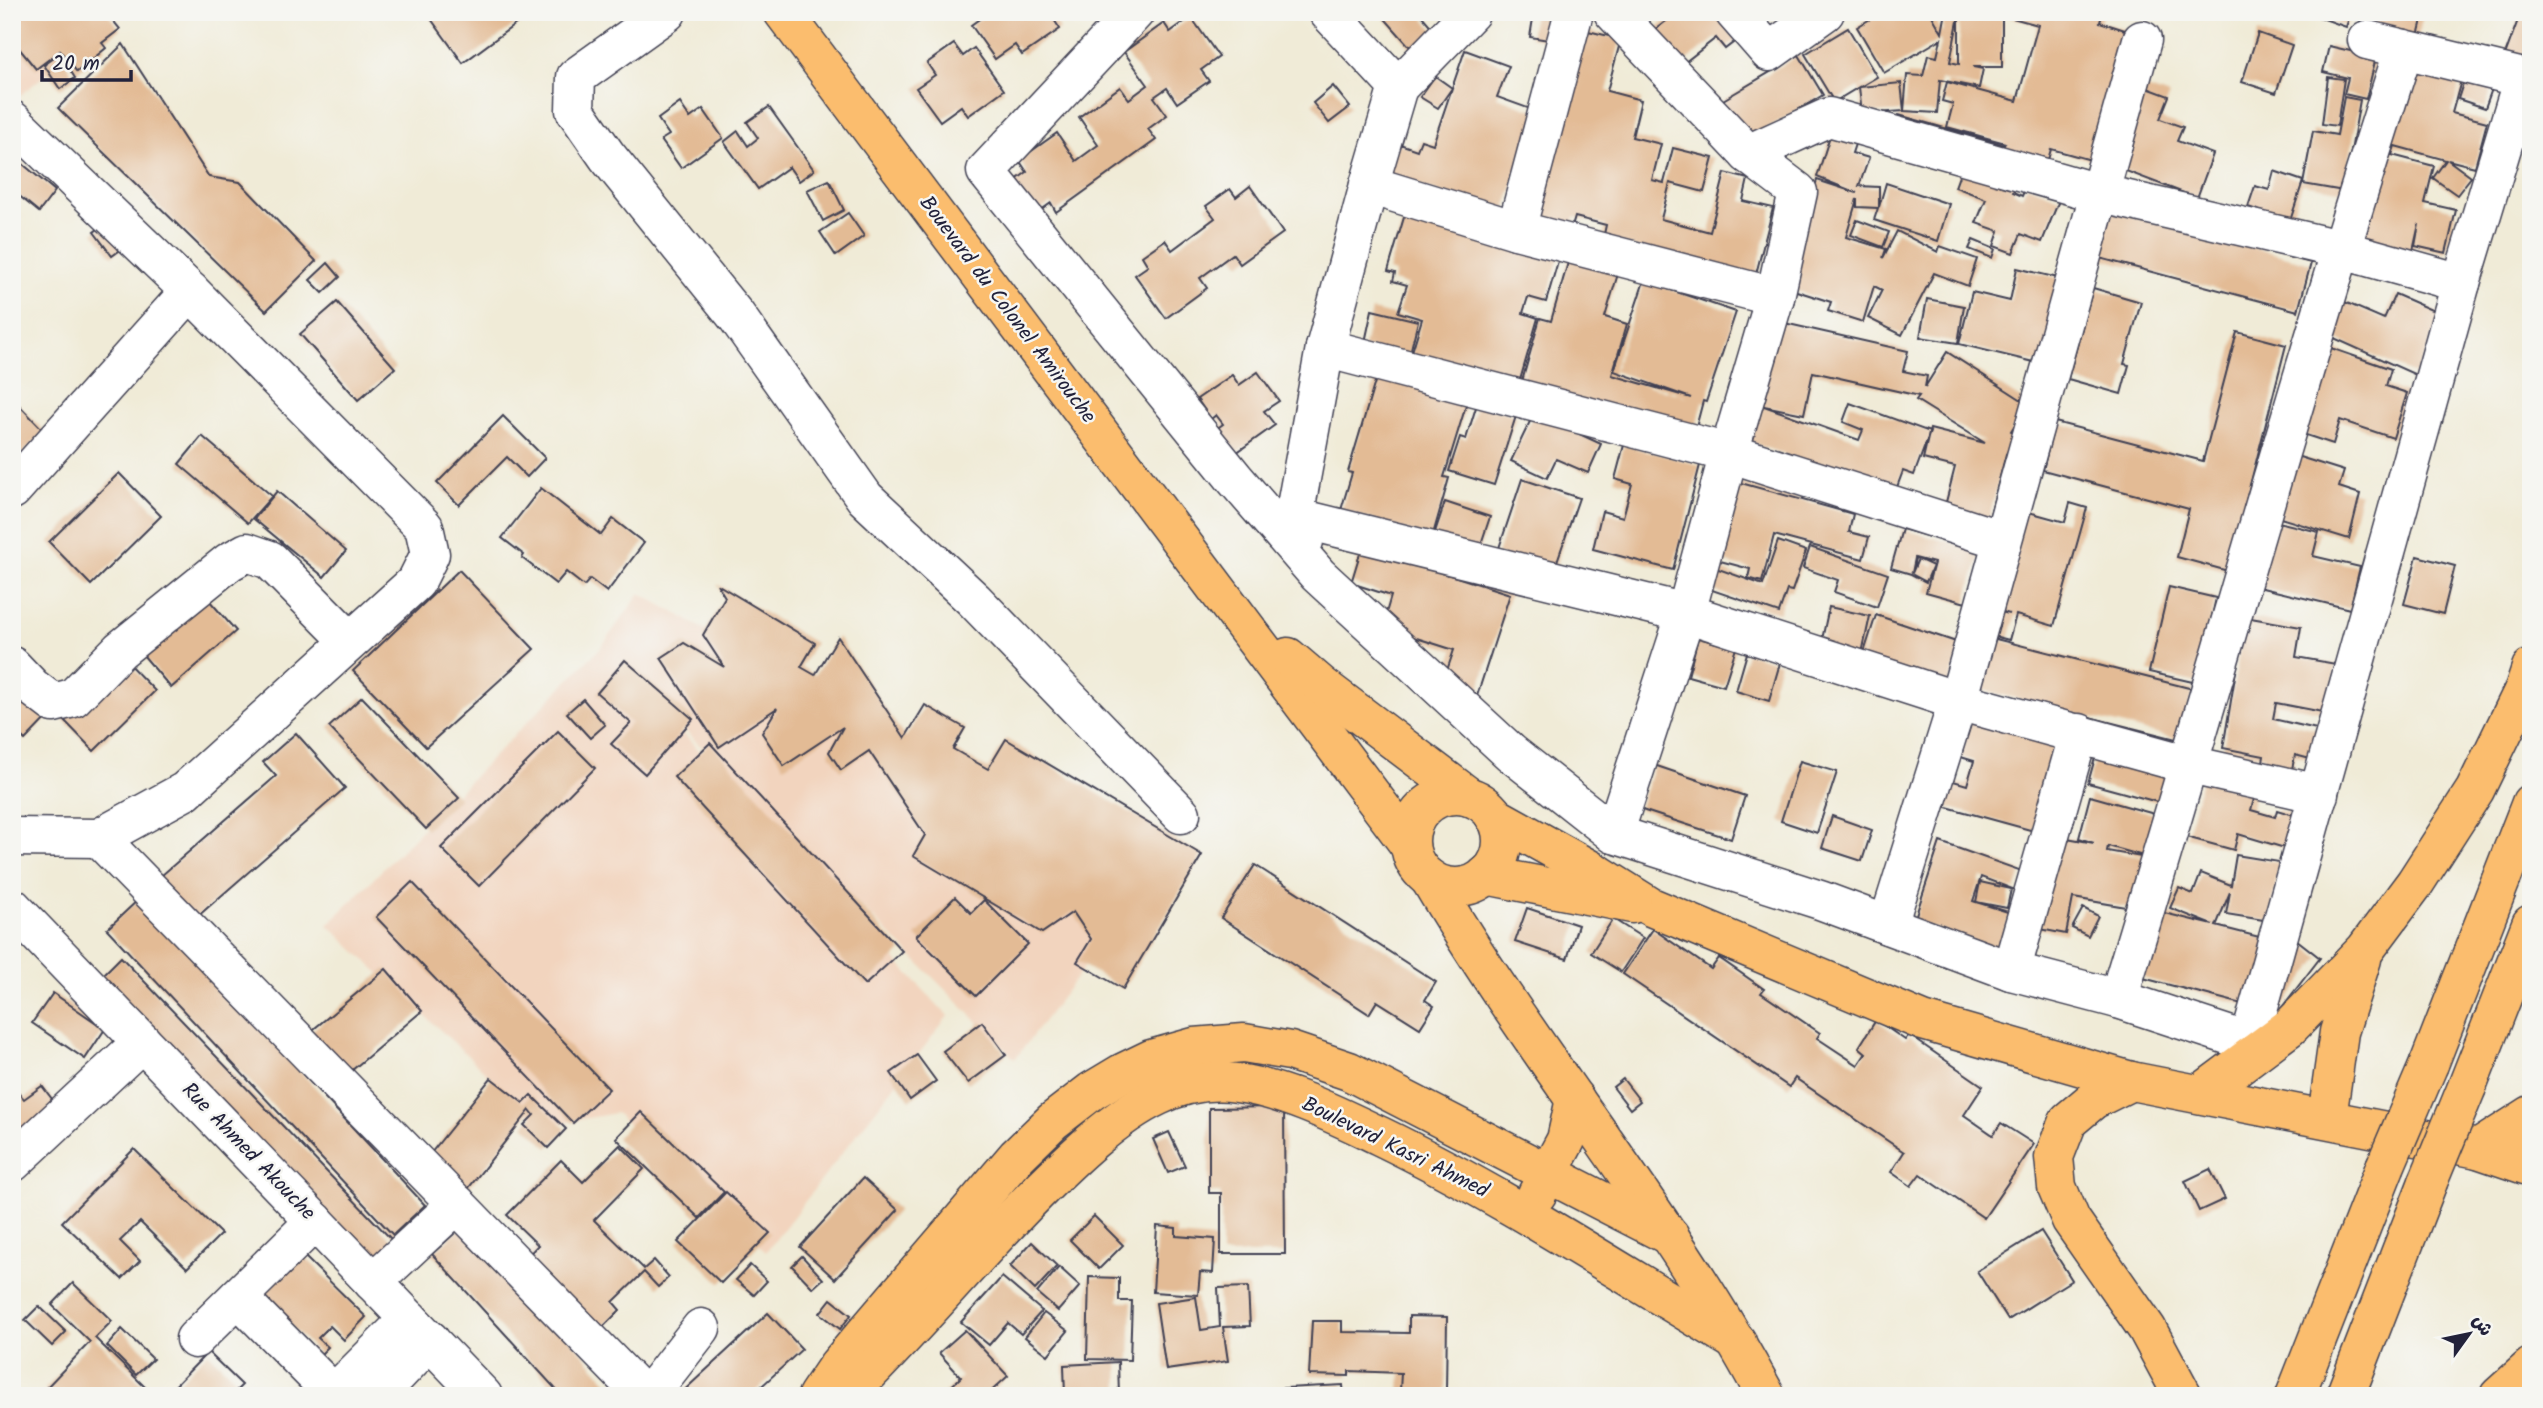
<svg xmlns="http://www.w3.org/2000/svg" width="2543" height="1408" font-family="Kalam,'Playpen Sans Arabic',sans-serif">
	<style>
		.built { fill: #f2d4be }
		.building { fill: #e3bb95; fill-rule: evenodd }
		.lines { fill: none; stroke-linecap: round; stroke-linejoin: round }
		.minor-casing { stroke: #414052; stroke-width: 41 }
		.major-casing { stroke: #414052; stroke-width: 41 }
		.highway-casing { stroke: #414052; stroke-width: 41 }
		.minor { stroke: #fff; stroke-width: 38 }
		.major { stroke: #fbbd6e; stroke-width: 38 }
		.highway { stroke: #fbbd6e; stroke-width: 38 }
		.highway-bridge-casing { stroke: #414052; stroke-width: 41; stroke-linecap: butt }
		.highway-bridge { stroke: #fbbd6e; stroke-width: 38 }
		.labels { text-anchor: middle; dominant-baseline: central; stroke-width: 5; stroke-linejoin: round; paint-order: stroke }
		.street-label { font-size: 21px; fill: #22223b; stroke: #f6f6f2 }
	</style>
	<rect width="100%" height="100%" fill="#f6f6f2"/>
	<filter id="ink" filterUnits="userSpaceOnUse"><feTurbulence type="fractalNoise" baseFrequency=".0143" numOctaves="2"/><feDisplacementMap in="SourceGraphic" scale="14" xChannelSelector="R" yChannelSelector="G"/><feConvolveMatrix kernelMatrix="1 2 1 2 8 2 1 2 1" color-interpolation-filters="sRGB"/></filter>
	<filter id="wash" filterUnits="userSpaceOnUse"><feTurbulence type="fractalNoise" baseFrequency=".00686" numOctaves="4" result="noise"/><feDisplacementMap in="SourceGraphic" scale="28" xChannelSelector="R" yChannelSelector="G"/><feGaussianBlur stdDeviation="1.57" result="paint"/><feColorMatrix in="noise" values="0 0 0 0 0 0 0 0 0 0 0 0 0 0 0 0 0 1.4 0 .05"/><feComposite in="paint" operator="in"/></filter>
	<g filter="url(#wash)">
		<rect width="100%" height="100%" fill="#f0ebd7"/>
		<g class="built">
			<polygon points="12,12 89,39 18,97 12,90"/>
			<polygon points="640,593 895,738 1160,867 1015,1059 623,669 948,1016 766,1252 616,1113 543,1126 328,925 602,646"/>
		</g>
		<g id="blocks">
			<g class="building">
				<polygon points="12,12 106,12 120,29 102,43 106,48 77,72 60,51 36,69 18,47 12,52"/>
				<polygon points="426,12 532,12 463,63"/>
				<polygon points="989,12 1049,12 1060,29 1022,55 1015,45 995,59 971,25"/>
				<polygon points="1379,12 1425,12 1422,16 1440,37 1418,56"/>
				<polygon points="1534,12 1560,12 1555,41 1530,37"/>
				<polygon points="1678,12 1723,12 1742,36 1725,49 1716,38 1680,66 1652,32"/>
				<path d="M1882,12H1930L1942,33L1946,12H2002V67H1973L1983,69L1979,88L1940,80L1937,113L1904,111L1907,75L1923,76L1928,55L1937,57L1941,39L1884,73L1857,27ZM1959,16V64L1950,62Z"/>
				<polygon points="2010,12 2103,12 2100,22 2128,31 2091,160 2051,149 2046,167 1897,124 1899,115 2004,145 2005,143 1947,127 1953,104 1942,101 1947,82 2017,101 2038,25 2009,17"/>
				<polygon points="2305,12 2351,12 2346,27"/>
				<polygon points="2363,12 2424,12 2417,40 2359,26"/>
				<polygon points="2521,12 2531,12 2531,65 2505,55"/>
				<polygon points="1191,17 1219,57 1201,70 1209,81 1177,103 1167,88 1154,97 1167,115 1148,129 1156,140 1056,212 1051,203 1030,218 1008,186 1027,172 1019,160 1057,133 1076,161 1098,145 1079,117 1120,87 1129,99 1148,85 1124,52 1164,23 1170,32"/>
				<polygon points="1848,28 1877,77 1860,87 1901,83 1904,111 1862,114 1859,87 1834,102 1805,54"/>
				<polygon points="1580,29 1621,39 1607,91 1641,100 1632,137 1661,144 1652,180 1664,183 1673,148 1713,158 1704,192 1670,183 1661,219 1710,232 1725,173 1748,179 1743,201 1773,208 1755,278 1603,239 1606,225 1575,217 1572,227 1533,217"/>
				<polygon points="2258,33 2292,45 2276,93 2242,82"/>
				<polygon points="123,44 209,177 240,182 316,261 266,311 58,108"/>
				<polygon points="954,44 963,56 974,48 1004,90 968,116 961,106 940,121 916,88 935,75 927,63"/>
				<polygon points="2329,46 2376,57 2366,99 2344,94 2348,78 2323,72"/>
				<polygon points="1465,50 1509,66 1497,97 1539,112 1503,215 1387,174 1397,143 1417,150 1421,140 1433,144 1452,88 1438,108 1420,97 1435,76 1452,88"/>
				<polygon points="60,54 75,78 60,89 44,65"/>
				<polygon points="1799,55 1823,95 1747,140 1723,100"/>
				<polygon points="2402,61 2462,77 2452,113 2487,122 2475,167 2448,160 2471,177 2457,195 2433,178 2446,160 2395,146 2392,155 2434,166 2425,203 2456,210 2446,253 2415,246 2419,224 2413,251 2357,236"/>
				<polygon points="2328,77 2344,79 2337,126 2322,124"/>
				<polygon points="2465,77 2493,86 2485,108 2458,99"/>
				<polygon points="2139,85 2169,96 2160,119 2183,127 2177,141 2213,154 2197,198 2110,165"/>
				<polygon points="1333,86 1350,107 1329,123 1313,103"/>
				<polygon points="2344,97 2360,100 2344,191 2303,184 2313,131 2337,135"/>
				<polygon points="680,103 690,118 703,109 723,138 681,168 661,140 669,135 658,119"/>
				<polygon points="769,107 814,170 799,181 789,167 758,189 724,142 738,131 748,146 758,138 747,122"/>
				<polygon points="1834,123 1859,132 1852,153 1869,158 1859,186 1879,187 1879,207 1886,183 1949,204 1938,241 1874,220 1878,208 1857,207 1857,199 1846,237 1886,249 1883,258 1897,231 1938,252 1940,246 1977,259 1968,286 1934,273 1902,335 1868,318 1882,290 1874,286 1863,322 1828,311 1831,302 1784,287 1817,180 1857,193 1817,177"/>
				<polygon points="12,155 55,191 39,212 12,190"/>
				<polygon points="1963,165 2016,186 2013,192 2022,196 2027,185 2060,198 2042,242 2021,234 2013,253 1994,246 1999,231 1976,223 1986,199 1955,187"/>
				<polygon points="2274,171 2303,181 2290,221 2248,207 2255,186 2269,190"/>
				<polygon points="829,180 844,210 823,221 807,190"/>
				<polygon points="1250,186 1283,233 1240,264 1233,254 1200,278 1207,288 1166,318 1135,275 1148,266 1142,256 1165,240 1172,250 1215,218 1206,206 1230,189 1236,197"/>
				<polygon points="1408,204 1561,251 1546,302 1528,297 1523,313 1538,318 1518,387 1411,355 1422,319 1398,312 1407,285 1393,281 1395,273 1388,271"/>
				<polygon points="2109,210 2311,263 2298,311 2096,257"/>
				<polygon points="848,213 864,236 836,256 820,232"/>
				<polygon points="1857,220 1889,232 1883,247 1851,235"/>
				<polygon points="105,224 123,248 112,256 94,232"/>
				<polygon points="1973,240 1995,249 1992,258 1969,249"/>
				<polygon points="1571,252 1620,267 1605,317 1627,324 1612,375 1691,398 1614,371 1644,281 1736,312 1706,402 1703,401 1694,435 1521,385 1540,318 1551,321"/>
				<polygon points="328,263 340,277 323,293 310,280"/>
				<polygon points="2017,268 2062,279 2042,364 1959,344 1972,292 2010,301"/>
				<polygon points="2093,288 2141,302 2124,364 2129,365 2121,394 2068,379"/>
				<polygon points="2395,294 2443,315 2416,375 2325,334 2340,300 2384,319"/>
				<polygon points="1927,299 1964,306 1958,343 1920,337"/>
				<polygon points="337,302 395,368 358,400 300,334"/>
				<polygon points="1372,310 1418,321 1409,357 1364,347"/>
				<polygon points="1771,320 1908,351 1903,371 1927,376 1925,387 1947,352 2028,404 2011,431 2018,435 2006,454 1989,518 1945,506 1955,467 1923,459 1930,429 1985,443 1916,400 1919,396 1813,372 1804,414 1764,406 1859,440 1863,430 1843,422 1850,403 1930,432 1914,475 1903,471 1894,495 1747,441"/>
				<polygon points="2237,332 2286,345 2228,571 2177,557 2189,509 2043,470 2055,422 2203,461"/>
				<polygon points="2328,347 2391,369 2386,386 2407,393 2393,438 2340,420 2333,444 2300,433"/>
				<polygon points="1258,372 1279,401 1264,411 1275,425 1226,460 1208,435 1223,424 1216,415 1211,419 1197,399 1232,375 1239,385"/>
				<polygon points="1377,375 1467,402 1444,477 1449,478 1432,538 1341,510 1352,473 1348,472"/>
				<polygon points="18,404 45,432 12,463 12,410"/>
				<polygon points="1477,404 1516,416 1494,485 1449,471 1460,437 1466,439"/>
				<polygon points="1534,413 1601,444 1588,473 1556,459 1547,478 1511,461"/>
				<polygon points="503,416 545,458 527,477 507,457 459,505 437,483"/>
				<polygon points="202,436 272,496 248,523 179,464"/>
				<polygon points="1624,445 1700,465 1673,570 1593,549 1602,511 1623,517 1632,484 1615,479"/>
				<polygon points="2293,455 2344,471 2339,487 2360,494 2349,539 2274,516"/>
				<polygon points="119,473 161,516 91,585 49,542"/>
				<polygon points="1522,479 1579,498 1553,573 1497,554"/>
				<polygon points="1730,480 1853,514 1849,532 1869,537 1863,559 1774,535 1762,582 1748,578 1750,569 1709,558"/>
				<polygon points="541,488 601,535 613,519 644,543 607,592 590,579 584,586 566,572 556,584 522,558 524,555 502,538"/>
				<polygon points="277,491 346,551 324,577 254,519"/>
				<polygon points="1445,502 1490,517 1478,553 1433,538"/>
				<polygon points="2070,503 2087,508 2054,626 2016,615 2009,640 1986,634 1993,610 2009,614 1992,608 2025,511 2065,522"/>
				<polygon points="2274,521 2319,532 2313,556 2360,567 2350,609 2258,587"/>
				<polygon points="1902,529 1981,551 1966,603 1926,592 1934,563 1915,558 1912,573 1918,559 1933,566 1926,582 1911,574 1891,568"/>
				<polygon points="1778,541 1806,551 1792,591 1787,590 1779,613 1706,588 1713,567 1763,585"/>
				<polygon points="1362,547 1510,594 1477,696 1442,685 1454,650 1382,627 1391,596 1351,583"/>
				<polygon points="1810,547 1888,574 1877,607 1834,592 1838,580 1803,568"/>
				<polygon points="2417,556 2455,566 2443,614 2404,604"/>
				<polygon points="459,570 534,649 426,747 353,671"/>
				<polygon points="717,584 815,643 801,667 815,675 838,637 905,738 925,705 965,728 953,749 988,769 1006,739 1202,855 1123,989 1077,962 1091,939 1073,912 1042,933 913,856 925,835 869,751 841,770 829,752 843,727 784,766 762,733 777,708 719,747 661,658 684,643 724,667 703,635 725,597"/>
				<polygon points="2169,587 2216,598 2197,683 2149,672"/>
				<polygon points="202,592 236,631 171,688 138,649"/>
				<polygon points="1829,607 1870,616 1861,658 1820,649"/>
				<polygon points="1876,615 1962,644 1948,687 1862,659"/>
				<polygon points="2245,617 2301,627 2296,657 2336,664 2328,713 2276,703 2273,719 2321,730 2314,760 2295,755 2292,769 2263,762 2264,756 2223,748"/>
				<polygon points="1988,637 2193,689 2180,740 1975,688"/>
				<polygon points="1698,638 1736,648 1724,686 1688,676"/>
				<polygon points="1747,653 1780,663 1769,701 1736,691"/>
				<polygon points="122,657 155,691 94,751 61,717"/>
				<polygon points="625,660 693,719 645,774 611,744 631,723 597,693"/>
				<polygon points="12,676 51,713 25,740 12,727"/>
				<polygon points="362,697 459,798 426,829 329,727"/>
				<polygon points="583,699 605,725 590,738 567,713"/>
				<polygon points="1966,710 2060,736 2034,831 1943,806 1950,780 1967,785 1974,761 1954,755"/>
				<polygon points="558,731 595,768 479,886 441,848"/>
				<polygon points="296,733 345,788 190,923 154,882 276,776 263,762"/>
				<polygon points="710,743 902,951 865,985 674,777"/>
				<polygon points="2097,751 2181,774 2172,806 2088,783"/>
				<polygon points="1800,761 1837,772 1817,833 1781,821"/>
				<polygon points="1654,765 1745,796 1731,839 1639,809"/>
				<polygon points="2202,780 2255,795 2251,810 2275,817 2277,810 2297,816 2288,849 2238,834 2234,850 2186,837"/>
				<polygon points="2090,796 2165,817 2154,859 2108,846 2107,851 2147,858 2138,909 2073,898 2066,934 2040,929 2056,836 2094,843 2079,838"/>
				<polygon points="1832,816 1872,830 1862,861 1822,848"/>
				<polygon points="1940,842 2022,871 2015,890 1981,877 1973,901 2011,913 1998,950 1914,921"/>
				<polygon points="2236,855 2279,862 2270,921 2226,914 2230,892 2216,926 2267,939 2292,936 2320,958 2279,1011 2254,992 2250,1006 2143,978 2160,912 2213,925 2170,908 2179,888 2193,894 2201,873 2231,885"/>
				<polygon points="1255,865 1436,982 1425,1000 1434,1006 1420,1028 1377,1001 1369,1014 1221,918"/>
				<polygon points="412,882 609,1089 573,1123 376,917"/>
				<polygon points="1980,882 2011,889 2007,908 1976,902"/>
				<polygon points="955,897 971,913 984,900 1028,944 976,996 916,936"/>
				<polygon points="139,899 425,1205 393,1235 107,929"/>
				<polygon points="1527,908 1578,925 1567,959 1515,942"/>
				<polygon points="2083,908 2098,916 2088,936 2072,928"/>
				<polygon points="1613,919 1643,938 1621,972 1591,953"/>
				<polygon points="1653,929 1711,969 1719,958 1764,989 1761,993 1820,1033 1817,1038 1858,1065 1866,1053 1859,1047 1876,1020 1905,1040 1909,1035 1983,1086 1964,1115 1993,1135 2001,1123 2034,1144 1984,1218 1920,1174 1911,1186 1891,1172 1904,1152 1795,1078 1789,1087 1623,974"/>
				<polygon points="121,957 393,1241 372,1263 97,981"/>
				<polygon points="386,969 422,1011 345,1076 309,1033"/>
				<polygon points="53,993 105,1029 85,1059 32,1023"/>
				<polygon points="982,1022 1006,1055 968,1083 943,1051"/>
				<polygon points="917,1055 936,1081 910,1100 891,1073"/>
				<polygon points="491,1078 523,1103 531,1095 566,1129 548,1148 524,1125 534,1115 530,1110 467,1190 427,1158"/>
				<polygon points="1623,1079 1640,1101 1630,1109 1613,1087"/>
				<polygon points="12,1084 24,1099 42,1086 62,1112 12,1151"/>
				<polygon points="1284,1107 1285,1254 1221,1254 1221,1193 1209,1193 1209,1108"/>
				<polygon points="641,1112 724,1192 699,1218 616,1138"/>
				<polygon points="1169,1132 1185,1166 1168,1173 1153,1139"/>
				<polygon points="620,1145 644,1169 594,1220 644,1269 654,1260 669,1277 658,1287 644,1272 613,1302 620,1310 595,1335 522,1262 538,1245 507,1215 561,1160 583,1182"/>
				<polygon points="134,1149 221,1234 187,1268 140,1222 120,1241 140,1261 122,1279 62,1222"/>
				<polygon points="2210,1169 2225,1199 2199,1211 2185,1181"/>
				<polygon points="863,1178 898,1210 835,1279 800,1247"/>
				<polygon points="726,1192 770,1233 721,1283 678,1242"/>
				<polygon points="1094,1216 1123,1245 1099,1269 1070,1240"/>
				<polygon points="468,1221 617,1393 614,1396 562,1396 432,1254"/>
				<polygon points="1157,1226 1176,1228 1176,1236 1215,1239 1213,1273 1200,1272 1198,1295 1153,1292"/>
				<polygon points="2041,1231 2072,1280 2008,1320 1977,1271"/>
				<polygon points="1032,1242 1057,1266 1035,1290 1010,1266"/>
				<polygon points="302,1254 366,1317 344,1340 330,1326 318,1338 328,1347 320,1355 260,1296"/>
				<polygon points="802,1256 823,1279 813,1288 792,1266"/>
				<polygon points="750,1265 767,1281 754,1295 736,1280"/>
				<polygon points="1059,1267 1080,1286 1058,1311 1037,1293"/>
				<polygon points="1002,1277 1042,1311 1021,1334 1008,1323 989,1345 961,1322"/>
				<polygon points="1089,1277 1119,1278 1119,1301 1132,1301 1130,1360 1087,1359"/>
				<polygon points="73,1283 112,1321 95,1338 146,1388 138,1396 52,1396 45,1389 90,1342 52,1305"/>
				<polygon points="1248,1287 1250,1326 1223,1327 1228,1361 1166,1370 1156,1303 1196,1297 1201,1330 1220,1327 1218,1288"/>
				<polygon points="831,1299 851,1315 840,1329 820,1313"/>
				<polygon points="39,1306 66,1332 52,1346 25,1320"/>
				<polygon points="768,1313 802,1349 751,1396 678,1396"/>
				<polygon points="1044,1313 1068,1331 1048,1355 1025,1337"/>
				<polygon points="1409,1316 1447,1317 1446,1392 1400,1391 1401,1373 1349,1371 1349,1376 1309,1375 1312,1321 1342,1321 1342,1332 1409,1333"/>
				<polygon points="122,1329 153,1359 136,1375 107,1346"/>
				<polygon points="965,1330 1008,1376 986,1396 941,1396 961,1377 939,1353"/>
				<polygon points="208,1352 242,1385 231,1396 165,1396"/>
				<polygon points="1118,1362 1119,1396 1065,1396 1064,1365"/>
				<polygon points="1343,1385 1344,1396 1268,1396 1267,1389"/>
			</g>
		</g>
	</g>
	<g filter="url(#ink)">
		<use href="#blocks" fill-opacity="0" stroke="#414052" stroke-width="2"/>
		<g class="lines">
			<defs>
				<g id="minor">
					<polyline points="667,12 576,77 575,110 607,156 737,317 865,498 974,600 1181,814"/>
					<polyline points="1135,12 986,171 1235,479 1318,575 1511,753 1614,834 1820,900 2011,971 2118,999 2249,1042 2461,283 2523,78 2367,40"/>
					<polyline points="1613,12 1748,154 1798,192 1775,297 1729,453 1686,613 1614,834"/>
					<polyline points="1734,12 1769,52 1825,12"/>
					<polyline points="1398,87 1471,12"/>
					<polyline points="12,120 190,291 424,527 430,554 416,582 185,791 99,838 12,837"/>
					<polyline points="1748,154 1829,117 2098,193 2339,249 2461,283"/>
					<polyline points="1369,185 1516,230 1775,297"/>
					<polyline points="1516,230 1574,12"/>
					<polyline points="1325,348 1729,453 2002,540"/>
					<polyline points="12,490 190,291"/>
					<polyline points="1294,517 1686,613 1958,701 2190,765 2319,794"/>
					<polyline points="1304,541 1294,517 1325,348 1369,185 1398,87 1328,12"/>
					<polyline points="12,666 32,687 53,703 73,698 120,650 229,562 247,552 270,560 350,641"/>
					<polyline points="99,838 644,1396"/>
					<polyline points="12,907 483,1396"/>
					<polyline points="1888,925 1958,701 2142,40"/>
					<polyline points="2011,971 2079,733"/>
					<path d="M2118,999C2215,683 2302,364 2404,49"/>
					<polyline points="12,1163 142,1042"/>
					<polyline points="373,1282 457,1204"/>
					<polyline points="238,1297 323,1383 332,1389 344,1384 409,1319"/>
					<polyline points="195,1339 315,1221"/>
					<polyline points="377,1396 430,1340"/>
					<polyline points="648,1396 701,1328"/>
				</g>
				<g id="major">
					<polyline points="783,12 1410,846"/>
					<polyline points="1288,657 1322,686 1469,797"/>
					<circle cx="1456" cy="841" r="46"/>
					<polyline points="1494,816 1600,875 1651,907 1923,1021 2131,1081 2478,1149 2531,1167"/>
					<polyline points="1486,875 1632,904"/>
					<path d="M1429,878C1533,1056 1669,1214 1766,1396"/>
					<polyline points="1537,1194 1566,1140 1575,1099"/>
					<polyline points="817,1396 838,1365 1016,1157 1053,1121 1092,1091 1122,1073 1151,1059 1194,1047 1244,1043 1290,1051 1349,1071 1670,1236"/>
					<path d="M846,1396C912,1332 971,1260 1036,1194C1070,1160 1114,1117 1158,1096C1183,1084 1210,1079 1237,1083C1286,1090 1336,1115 1380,1136C1504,1196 1619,1272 1737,1342"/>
				</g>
				<g id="highway">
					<polyline points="2429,1064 2531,803"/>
					<polyline points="2131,1081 2093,1100 2068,1121 2054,1157 2057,1187 2071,1220 2147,1329 2183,1396"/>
					<polyline points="2467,1087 2531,924"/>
					<polyline points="2200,1094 2290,1027 2365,950 2415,883 2475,790 2524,689 2531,668"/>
					<polyline points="2327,1118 2339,1032 2362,959"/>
					<polyline points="2478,1149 2531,1115"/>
					<polyline points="2295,1396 2385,1167"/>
					<polyline points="2345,1396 2428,1182"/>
					<polyline points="2499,1396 2531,1367"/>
				</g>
			</defs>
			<use href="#minor" class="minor-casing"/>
			<use href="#major" class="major-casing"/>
			<use href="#highway" class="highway-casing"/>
			<use href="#minor" class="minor"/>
			<use href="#major" class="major"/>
			<use href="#highway" class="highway"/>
			<defs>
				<g id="highway-bridge">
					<polyline points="2385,1167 2429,1064"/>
					<polyline points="2428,1182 2467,1087"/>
				</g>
			</defs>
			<use href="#highway-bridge" class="highway-bridge-casing"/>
			<use href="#highway-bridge" class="highway-bridge"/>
		</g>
	</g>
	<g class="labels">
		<g class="street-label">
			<text transform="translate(1007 310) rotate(53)">Bouevard du Colonel Amirouche</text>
			<text transform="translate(1395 1148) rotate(26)">Boulevard Kasri Ahmed</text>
			<text transform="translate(248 1152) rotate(46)">Rue Ahmed Akouche</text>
		</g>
	</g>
	<rect width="2543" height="1408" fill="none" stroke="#f6f6f2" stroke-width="42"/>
	<g transform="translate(2469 1334) rotate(57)" stroke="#f6f6f2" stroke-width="5" paint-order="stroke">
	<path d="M0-5L12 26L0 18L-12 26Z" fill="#22223b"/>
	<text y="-10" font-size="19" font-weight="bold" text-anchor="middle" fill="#22223b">ش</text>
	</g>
	<path d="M42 70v10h89v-10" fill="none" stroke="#22223b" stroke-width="3.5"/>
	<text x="52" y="70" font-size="21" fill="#22223b" stroke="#f6f6f2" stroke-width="5" paint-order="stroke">20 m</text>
</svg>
